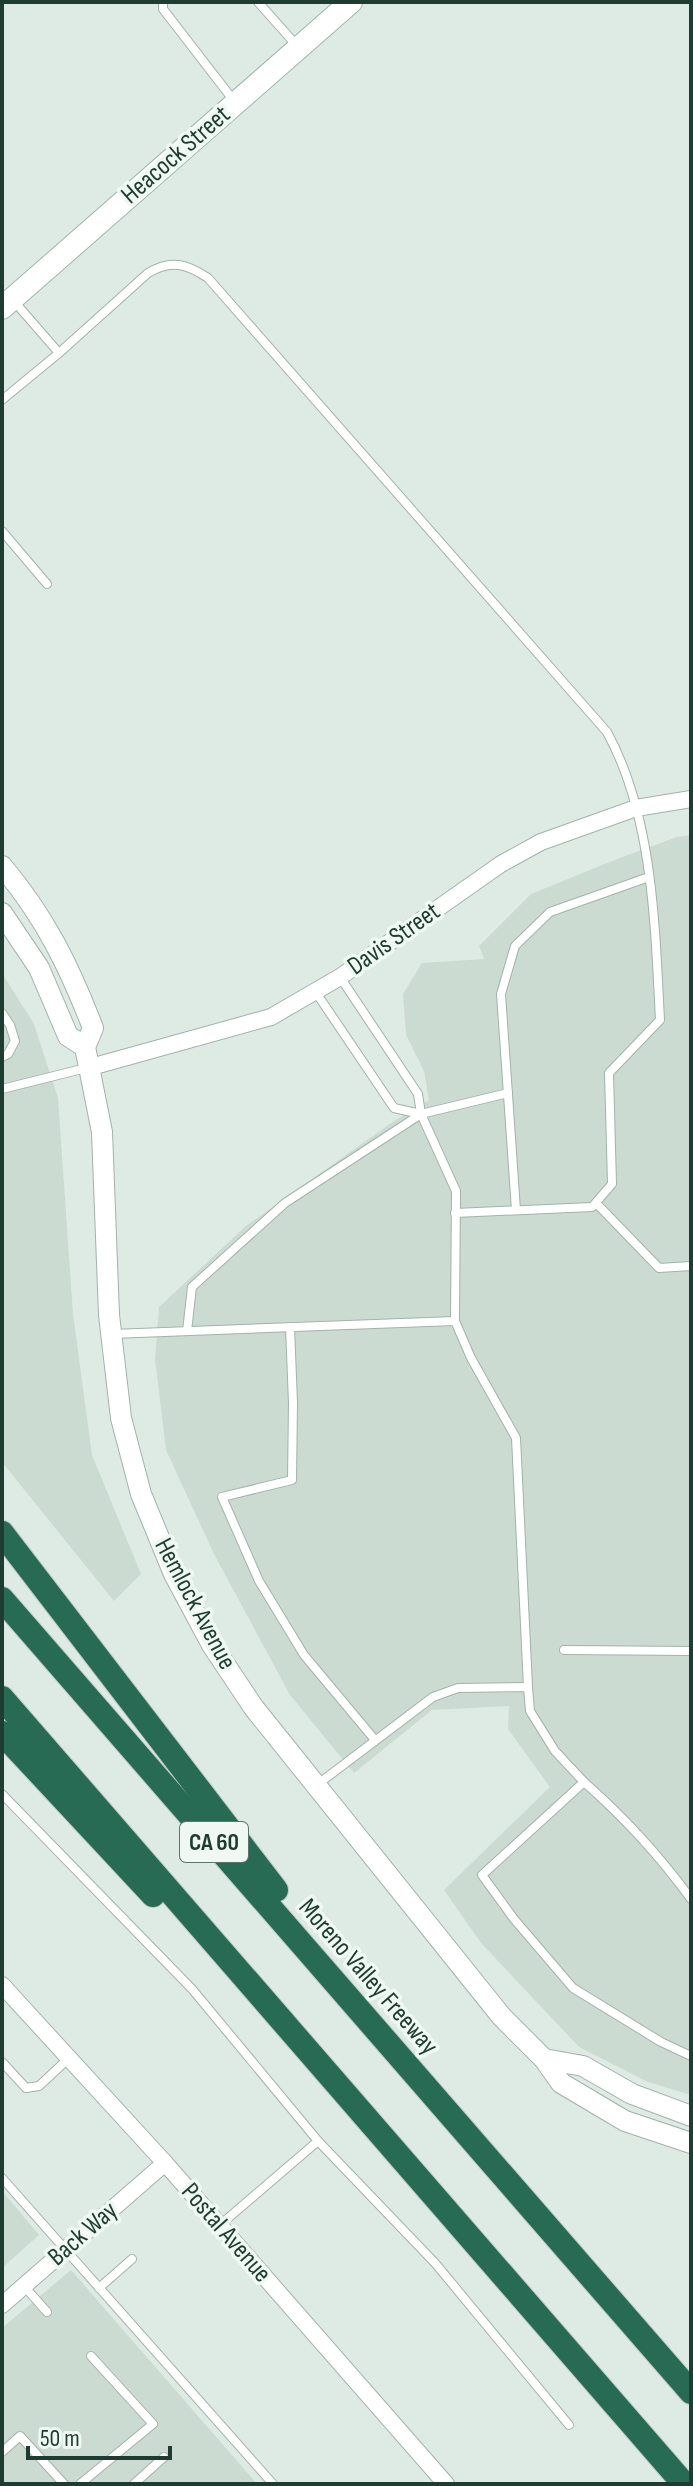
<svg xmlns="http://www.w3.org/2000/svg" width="693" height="2486" font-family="'Sofia Sans Condensed',sans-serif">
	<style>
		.built { fill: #ccdbd2 }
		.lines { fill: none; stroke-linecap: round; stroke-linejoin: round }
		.service-casing { stroke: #a1b3ab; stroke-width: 10 }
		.minor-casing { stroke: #a1b3ab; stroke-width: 18 }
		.tertiary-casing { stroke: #a1b3ab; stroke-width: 22 }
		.secondary-casing { stroke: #9cb8ab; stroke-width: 24 }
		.motorway-casing { stroke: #c0c8c5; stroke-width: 26 }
		.service { stroke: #fff; stroke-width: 8 }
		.minor { stroke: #fff; stroke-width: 16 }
		.tertiary { stroke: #fff; stroke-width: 20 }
		.secondary { stroke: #fff; stroke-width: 22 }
		.motorway { stroke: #276b55; stroke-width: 24 }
		.labels { text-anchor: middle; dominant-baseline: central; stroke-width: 7; stroke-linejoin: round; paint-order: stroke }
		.shield { fill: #eff8f2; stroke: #5d746b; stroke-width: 2 }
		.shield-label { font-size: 24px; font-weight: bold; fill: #1e3c31 }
		.street-label { font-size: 26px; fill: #1e3c31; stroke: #eff8f2 }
	</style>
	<rect width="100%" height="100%" fill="#deebe4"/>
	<g class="built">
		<polygon points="691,835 691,2095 648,2082 579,2047 481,1943 444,1890 550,1787 508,1729 509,1706 432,1710 354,1773 290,1695 214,1554 166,1450 155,1359 159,1307 246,1226 394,1121 429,1100 424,1071 406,1035 403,994 422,963 484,959 479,946 531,894 617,859 677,837"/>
		<polygon points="2,973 34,1024 58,1098 73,1314 92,1455 141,1574 114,1601 2,1462"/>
		<polygon points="2,2191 39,2235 2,2268"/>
		<polygon points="71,2270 257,2484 2,2484 2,2328"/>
	</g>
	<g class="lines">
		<defs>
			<g id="service">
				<polyline points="163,2 163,9 234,101"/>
				<polyline points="258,2 298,47"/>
				<path d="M13,300L59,353L148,273C171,259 187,264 208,278L607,732C653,816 655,926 660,1020L609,1073L612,1184L592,1207L455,1213"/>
				<polyline points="2,400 59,353"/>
				<polyline points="2,531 47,584"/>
				<polyline points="340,977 418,1094 421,1114 456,1191 455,1321"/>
				<polyline points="315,991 394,1108 421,1114"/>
				<polyline points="2,1013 10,1025 15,1041 8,1054 2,1057"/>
				<polyline points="2,1089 90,1067"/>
				<polyline points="596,1203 659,1268 691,1266"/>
				<polyline points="516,1210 501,994 515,946 550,912 649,877"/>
				<polyline points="290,1327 293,1403 292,1480 222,1497 259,1581 304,1655 375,1740"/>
				<polyline points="187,1331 192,1287 285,1203 421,1114 508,1093"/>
				<polyline points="112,1334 455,1321 471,1358 516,1438 528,1687"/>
				<polyline points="564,1650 691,1651"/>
				<path d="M584,1782C625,1818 659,1855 691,1899"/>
				<polyline points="318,1784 433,1697 458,1688 528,1687 530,1711 555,1751 584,1782 482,1875 514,1919 573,1988 661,2042 691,2056"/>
				<polyline points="2,1794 192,1989 318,2141"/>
				<polyline points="2,2062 26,2088 39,2086 69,2058"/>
				<polyline points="2,2178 273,2484"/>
				<polyline points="220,2225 318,2141 435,2263 569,2425"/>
				<polyline points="24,2286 47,2312"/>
				<polyline points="99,2288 132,2259"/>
				<polyline points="2,2452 20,2436 64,2484"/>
				<polyline points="80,2484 153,2424 91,2356"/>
				<polyline points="134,2484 164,2457"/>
			</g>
			<g id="minor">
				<polyline points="91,1067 271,1017 340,977 501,864 541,842 636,808 691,799"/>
				<polyline points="2,1985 165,2163 446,2484"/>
				<polyline points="2,2305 165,2163"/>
			</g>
			<g id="tertiary">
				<path d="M2,866C45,917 69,966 93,1028L85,1047L102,1132L109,1315L121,1418L141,1494L174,1574L212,1645L254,1708L502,2017L544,2059L561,2083L625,2121L691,2143"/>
				<polyline points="2,913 39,968 68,1036 85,1047"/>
				<polyline points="544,2059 583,2066 632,2094 691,2116"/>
			</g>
			<polyline id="secondary" points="2,308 351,2"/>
			<g id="motorway">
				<polyline points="2,1533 276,1890"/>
				<polyline points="2,1599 691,2392"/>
				<polyline points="2,1698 684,2484"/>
				<polyline points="2,1733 153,1895"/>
			</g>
		</defs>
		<use href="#service" class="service-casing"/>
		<use href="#minor" class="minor-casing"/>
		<use href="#tertiary" class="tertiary-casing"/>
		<use href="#secondary" class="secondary-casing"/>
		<use href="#motorway" class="motorway-casing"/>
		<use href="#service" class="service"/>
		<use href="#minor" class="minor"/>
		<use href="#tertiary" class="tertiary"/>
		<use href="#secondary" class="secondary"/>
		<use href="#motorway" class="motorway"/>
	</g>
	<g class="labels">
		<rect class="shield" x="180" y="1822" width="68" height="40" rx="6"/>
		<g class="shield-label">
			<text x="214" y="1842">CA 60</text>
		</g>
		<g class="street-label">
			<text transform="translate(176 155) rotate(-41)">Heacock Street</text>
			<text transform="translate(394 939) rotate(-35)">Davis Street</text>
			<text transform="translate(195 1604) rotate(62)">Hemlock Avenue</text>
			<text transform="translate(368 1977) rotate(49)">Moreno Valley Freeway</text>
			<text transform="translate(226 2233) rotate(49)">Postal Avenue</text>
			<text transform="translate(83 2234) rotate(-41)">Back Way</text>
		</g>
	</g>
	<rect width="693" height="2486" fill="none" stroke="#1e3c31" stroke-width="8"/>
	<path d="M28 2446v12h142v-12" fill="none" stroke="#1e3c31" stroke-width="4"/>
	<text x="40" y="2446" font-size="24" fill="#1e3c31" stroke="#eff8f2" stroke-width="6" paint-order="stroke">50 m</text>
</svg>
